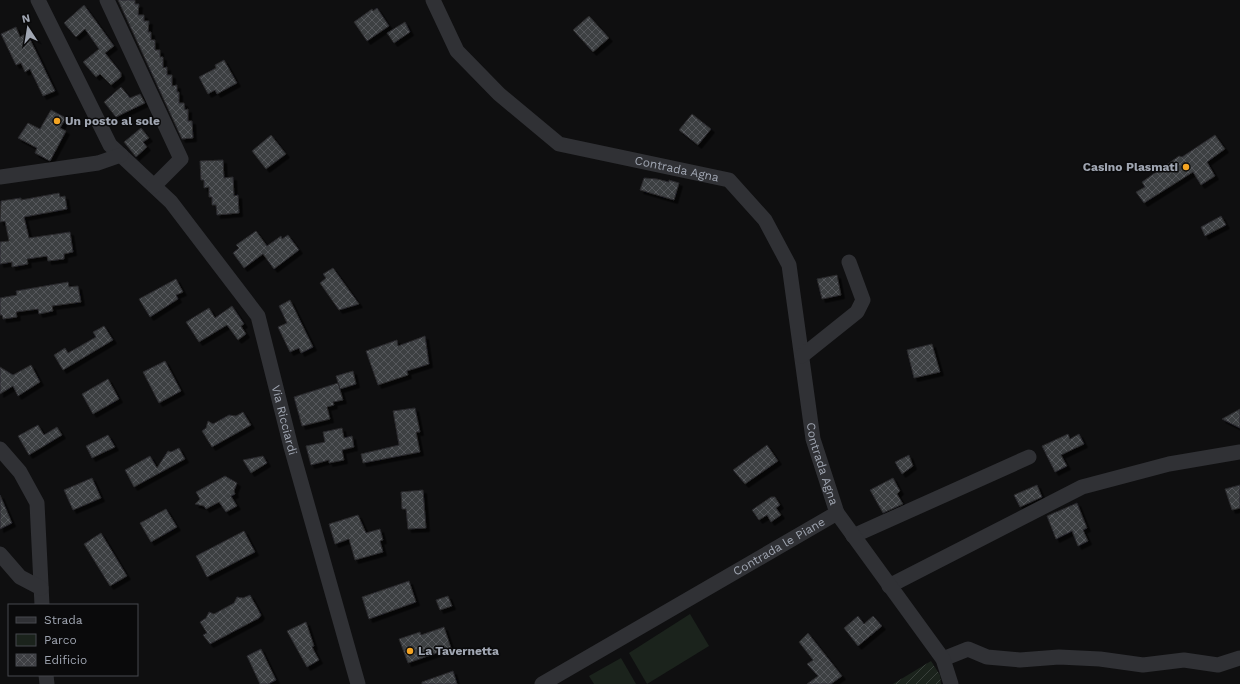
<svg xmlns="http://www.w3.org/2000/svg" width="1240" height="684" font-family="'Work Sans',sans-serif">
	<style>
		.park { fill: #1b231c }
		.garden { fill: url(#garden-furrows) }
		.building { fill: url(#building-cross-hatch); stroke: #29292c; filter: url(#shadow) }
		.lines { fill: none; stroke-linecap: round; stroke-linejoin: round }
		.minor { stroke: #303135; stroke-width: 15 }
		.poi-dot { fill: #f4a423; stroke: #0a0a0b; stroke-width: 1.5 }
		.labels { text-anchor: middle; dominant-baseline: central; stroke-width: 3; stroke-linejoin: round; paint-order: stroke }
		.poi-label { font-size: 12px; font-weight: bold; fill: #a0a6b2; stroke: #0a0a0b; text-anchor: start }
		.street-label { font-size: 12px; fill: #a0a6b2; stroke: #0a0a0b }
	</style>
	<defs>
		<pattern id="garden-furrows" width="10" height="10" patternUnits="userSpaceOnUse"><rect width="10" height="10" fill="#1b231c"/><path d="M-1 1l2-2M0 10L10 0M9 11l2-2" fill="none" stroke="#39403b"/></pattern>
		<pattern id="building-cross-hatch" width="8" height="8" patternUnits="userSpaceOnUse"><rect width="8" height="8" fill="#3e3f43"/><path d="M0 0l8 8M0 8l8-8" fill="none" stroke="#57585c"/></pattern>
		<filter id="shadow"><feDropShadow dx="3.5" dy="3.5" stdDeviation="0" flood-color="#0009"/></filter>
	</defs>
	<rect width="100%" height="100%" fill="#0f0f10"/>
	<g class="park">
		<polygon points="690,614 709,646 647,684 629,653"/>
		<polygon points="621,658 636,684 594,684 589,676"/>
	</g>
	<polygon class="garden" points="931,661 940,675 941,684 893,684"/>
	<g class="building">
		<polygon points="118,0 135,0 135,4 139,4 138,15 144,15 144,21 149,21 148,32 151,32 151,40 155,40 155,50 160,50 160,57 163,57 163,68 167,67 167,75 172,75 172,86 177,85 177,92 179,92 179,103 184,103 185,110 188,109 188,121 192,121 193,138 182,139"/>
		<polygon points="84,5 114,46 105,53 121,73 121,77 111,85 100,74 96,77 83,62 99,49 85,29 76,37 64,23"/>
		<polygon points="377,8 389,26 367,41 354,22 372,9 373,11"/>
		<polygon points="589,16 609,38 593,52 573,30"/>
		<polygon points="405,22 410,32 394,43 387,33"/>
		<polygon points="16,27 20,37 27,33 55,91 43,96 30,69 25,72 21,63 16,65 1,34"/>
		<polygon points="224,60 237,83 217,94 215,90 208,94 199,77 216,68 215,65"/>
		<polygon points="121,87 130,98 140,94 145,103 116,117 104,102"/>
		<polygon points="51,110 66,118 60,128 66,131 50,161 35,153 37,148 18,138 28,123 40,129"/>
		<polygon points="692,114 711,129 698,145 679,130"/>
		<polygon points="141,128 149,138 143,142 147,147 136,157 124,142"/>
		<polygon points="271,135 286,154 266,169 252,151"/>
		<polygon points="1215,135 1225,149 1207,162 1215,176 1201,185 1193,172 1144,203 1136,192 1145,187 1142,182 1179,156 1182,157"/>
		<polygon points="223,160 224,178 233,177 234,196 238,195 239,213 217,215 216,205 212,205 212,197 209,197 209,187 204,188 204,180 201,180 200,161"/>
		<polygon points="644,178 657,179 669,182 669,180 679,183 674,200 640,190"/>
		<polygon points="59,193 60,197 65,196 67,209 24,217 29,238 70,232 73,252 64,254 64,259 48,261 47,256 27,259 28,264 12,267 12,262 0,264 0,242 9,241 5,221 0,222 1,201 21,198 21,200"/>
		<polygon points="1221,216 1226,225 1205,236 1201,227"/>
		<polygon points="256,231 267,246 281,236 282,239 288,235 299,250 274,269 263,254 244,268 233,253 239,248 236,245"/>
		<polygon points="333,268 359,304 339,310 320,283 326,278 323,274"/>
		<polygon points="837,275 841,295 822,299 817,279"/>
		<polygon points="176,279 183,292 176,295 178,299 150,317 139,299"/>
		<polygon points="68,282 69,287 78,286 81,302 52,306 53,311 39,314 38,309 16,312 17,317 3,319 2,315 0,315 0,298 17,295 16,291"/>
		<polygon points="290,300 313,347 301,353 299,348 290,352 278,327 287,323 279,306"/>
		<polygon points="232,306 244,324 241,326 246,334 238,340 227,325 199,342 186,322 209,308 215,318"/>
		<polygon points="104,326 113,340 63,370 54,355 65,348 68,353 96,337 93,332"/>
		<polygon points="425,336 429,364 407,371 408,375 378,385 366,351 397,340 398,346"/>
		<polygon points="932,344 940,372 914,378 907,350"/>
		<polygon points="165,361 181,391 159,403 143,372"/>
		<polygon points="31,365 40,382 18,396 13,386 0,394 0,367 13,375"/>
		<polygon points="353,371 356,384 340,389 336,376"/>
		<polygon points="108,379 119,399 93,414 82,394"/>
		<polygon points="338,383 343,400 333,402 334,405 327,407 330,419 302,426 294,397"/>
		<polygon points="415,408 420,432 416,432 420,452 363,463 361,454 399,445 393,411"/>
		<polygon points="1240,409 1240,428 1222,419"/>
		<polygon points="243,412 251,425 212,447 202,431 206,428 208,421 213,424 229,415 236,416"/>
		<polygon points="38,425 44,435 57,427 62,435 29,455 18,436"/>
		<polygon points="342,428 344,438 352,436 354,447 342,450 344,460 329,463 329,460 311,465 306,446 325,442 323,432"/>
		<polygon points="1068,434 1070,439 1079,434 1084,444 1061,455 1067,466 1055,472 1042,446"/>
		<polygon points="108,435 115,447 92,458 86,446"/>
		<polygon points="767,445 778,461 745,484 733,470"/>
		<polygon points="179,448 185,459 134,487 125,470 150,456 157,468 168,451 171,452"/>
		<polygon points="909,455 913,466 902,474 895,462"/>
		<polygon points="263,456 267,463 251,473 243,460"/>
		<polygon points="225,476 237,483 234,491 235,494 231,496 237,506 226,512 219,502 206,509 204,506 195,504 200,499 196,492"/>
		<polygon points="92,478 101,498 73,510 64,490"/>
		<polygon points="893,478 900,491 897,494 903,504 883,513 870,490"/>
		<polygon points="1037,485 1042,497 1020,507 1014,495"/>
		<polygon points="1240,485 1240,508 1232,510 1225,489"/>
		<polygon points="423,490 426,528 408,529 406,509 402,509 401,492"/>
		<polygon points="0,495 12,523 0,529"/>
		<polygon points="771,497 775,497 780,505 776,508 781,515 771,522 767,515 759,520 752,510"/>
		<polygon points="1077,503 1087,528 1083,530 1088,541 1078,546 1072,531 1056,539 1047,516"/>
		<polygon points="166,509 177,527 151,542 140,523"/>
		<polygon points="358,515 366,533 380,529 383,540 380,541 383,552 355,560 349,539 335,544 329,524"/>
		<polygon points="244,531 255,552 207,577 196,556"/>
		<polygon points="101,533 127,576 110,586 84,544"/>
		<polygon points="409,581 416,602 369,619 362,597"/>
		<polygon points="250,595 261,615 259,618 210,644 203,635 207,633 200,622 206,618 209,612 214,614 234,603 237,597 243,598"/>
		<polygon points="448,596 452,606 440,610 436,600"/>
		<polygon points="858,616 864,624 873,616 882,626 858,646 844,628"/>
		<polygon points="306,622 314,646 312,647 319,660 307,667 287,631"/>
		<polygon points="444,627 451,648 408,663 399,639 420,632 421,635"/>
		<polygon points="808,633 842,676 831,684 807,684 818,676 807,664 813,660 799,642"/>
		<polygon points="261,649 276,680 268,684 260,684 247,656"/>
		<polygon points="453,671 457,684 422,684 422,682"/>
	</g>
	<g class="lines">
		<g class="minor">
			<path id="s1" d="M38,0L110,145L171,202L258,316L291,447L358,684"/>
			<polyline points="107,0 181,159 154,186"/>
			<path id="s2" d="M433,0L457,51L499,94L559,144L729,180L765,220L789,265L813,439L837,513"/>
			<polyline points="0,177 98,163 121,155"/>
			<polyline points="802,356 857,312 863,300 849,262"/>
			<polyline points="0,449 20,472 37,503 42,605"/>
			<polyline points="853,536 1029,457"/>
			<polyline points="0,554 20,577 41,588"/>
			<polyline points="889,586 1082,487 1169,464 1240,452"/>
			<polyline points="943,659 968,649 987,657 1020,660 1059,657 1100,659 1143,665 1184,660 1218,665 1240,658"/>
			<polyline points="46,675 47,684"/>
			<path id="s3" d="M542,684L837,513L943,659L951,684"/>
		</g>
	</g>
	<g class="poi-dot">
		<circle cx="57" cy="121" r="4"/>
		<circle cx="1186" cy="167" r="4"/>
		<circle cx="410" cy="651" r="4"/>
	</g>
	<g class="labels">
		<g class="poi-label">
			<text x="65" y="121">Un posto al sole</text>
			<text x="1178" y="167" text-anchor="end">Casino Plasmati</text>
			<text x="418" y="651">La Tavernetta</text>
		</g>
		<g class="street-label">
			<text stroke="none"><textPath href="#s2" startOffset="315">Contrada Agna</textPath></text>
			<text stroke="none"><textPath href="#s1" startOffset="496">Via Ricciardi</textPath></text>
			<text stroke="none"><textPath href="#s2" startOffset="675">Contrada Agna</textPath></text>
			<text stroke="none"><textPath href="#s3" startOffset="274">Contrada le Piane</textPath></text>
		</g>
	</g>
	<rect x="8" y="604" width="130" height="72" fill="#0a0a0b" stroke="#46484e"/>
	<rect x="16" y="617" width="20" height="6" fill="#303135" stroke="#46484e"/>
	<text x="44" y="624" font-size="12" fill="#a0a6b2">Strada</text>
	<rect x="16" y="634" width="20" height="12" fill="#1b231c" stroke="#46484e"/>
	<text x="44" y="644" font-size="12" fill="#a0a6b2">Parco</text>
	<rect x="16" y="654" width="20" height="12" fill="url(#building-cross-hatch)" stroke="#46484e"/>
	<text x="44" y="664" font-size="12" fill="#a0a6b2">Edificio</text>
	<g transform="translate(28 28) rotate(348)" stroke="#0a0a0b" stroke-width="3" paint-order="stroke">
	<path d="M0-3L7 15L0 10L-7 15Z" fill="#a0a6b2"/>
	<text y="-6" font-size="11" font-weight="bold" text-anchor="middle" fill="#a0a6b2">N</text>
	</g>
</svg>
